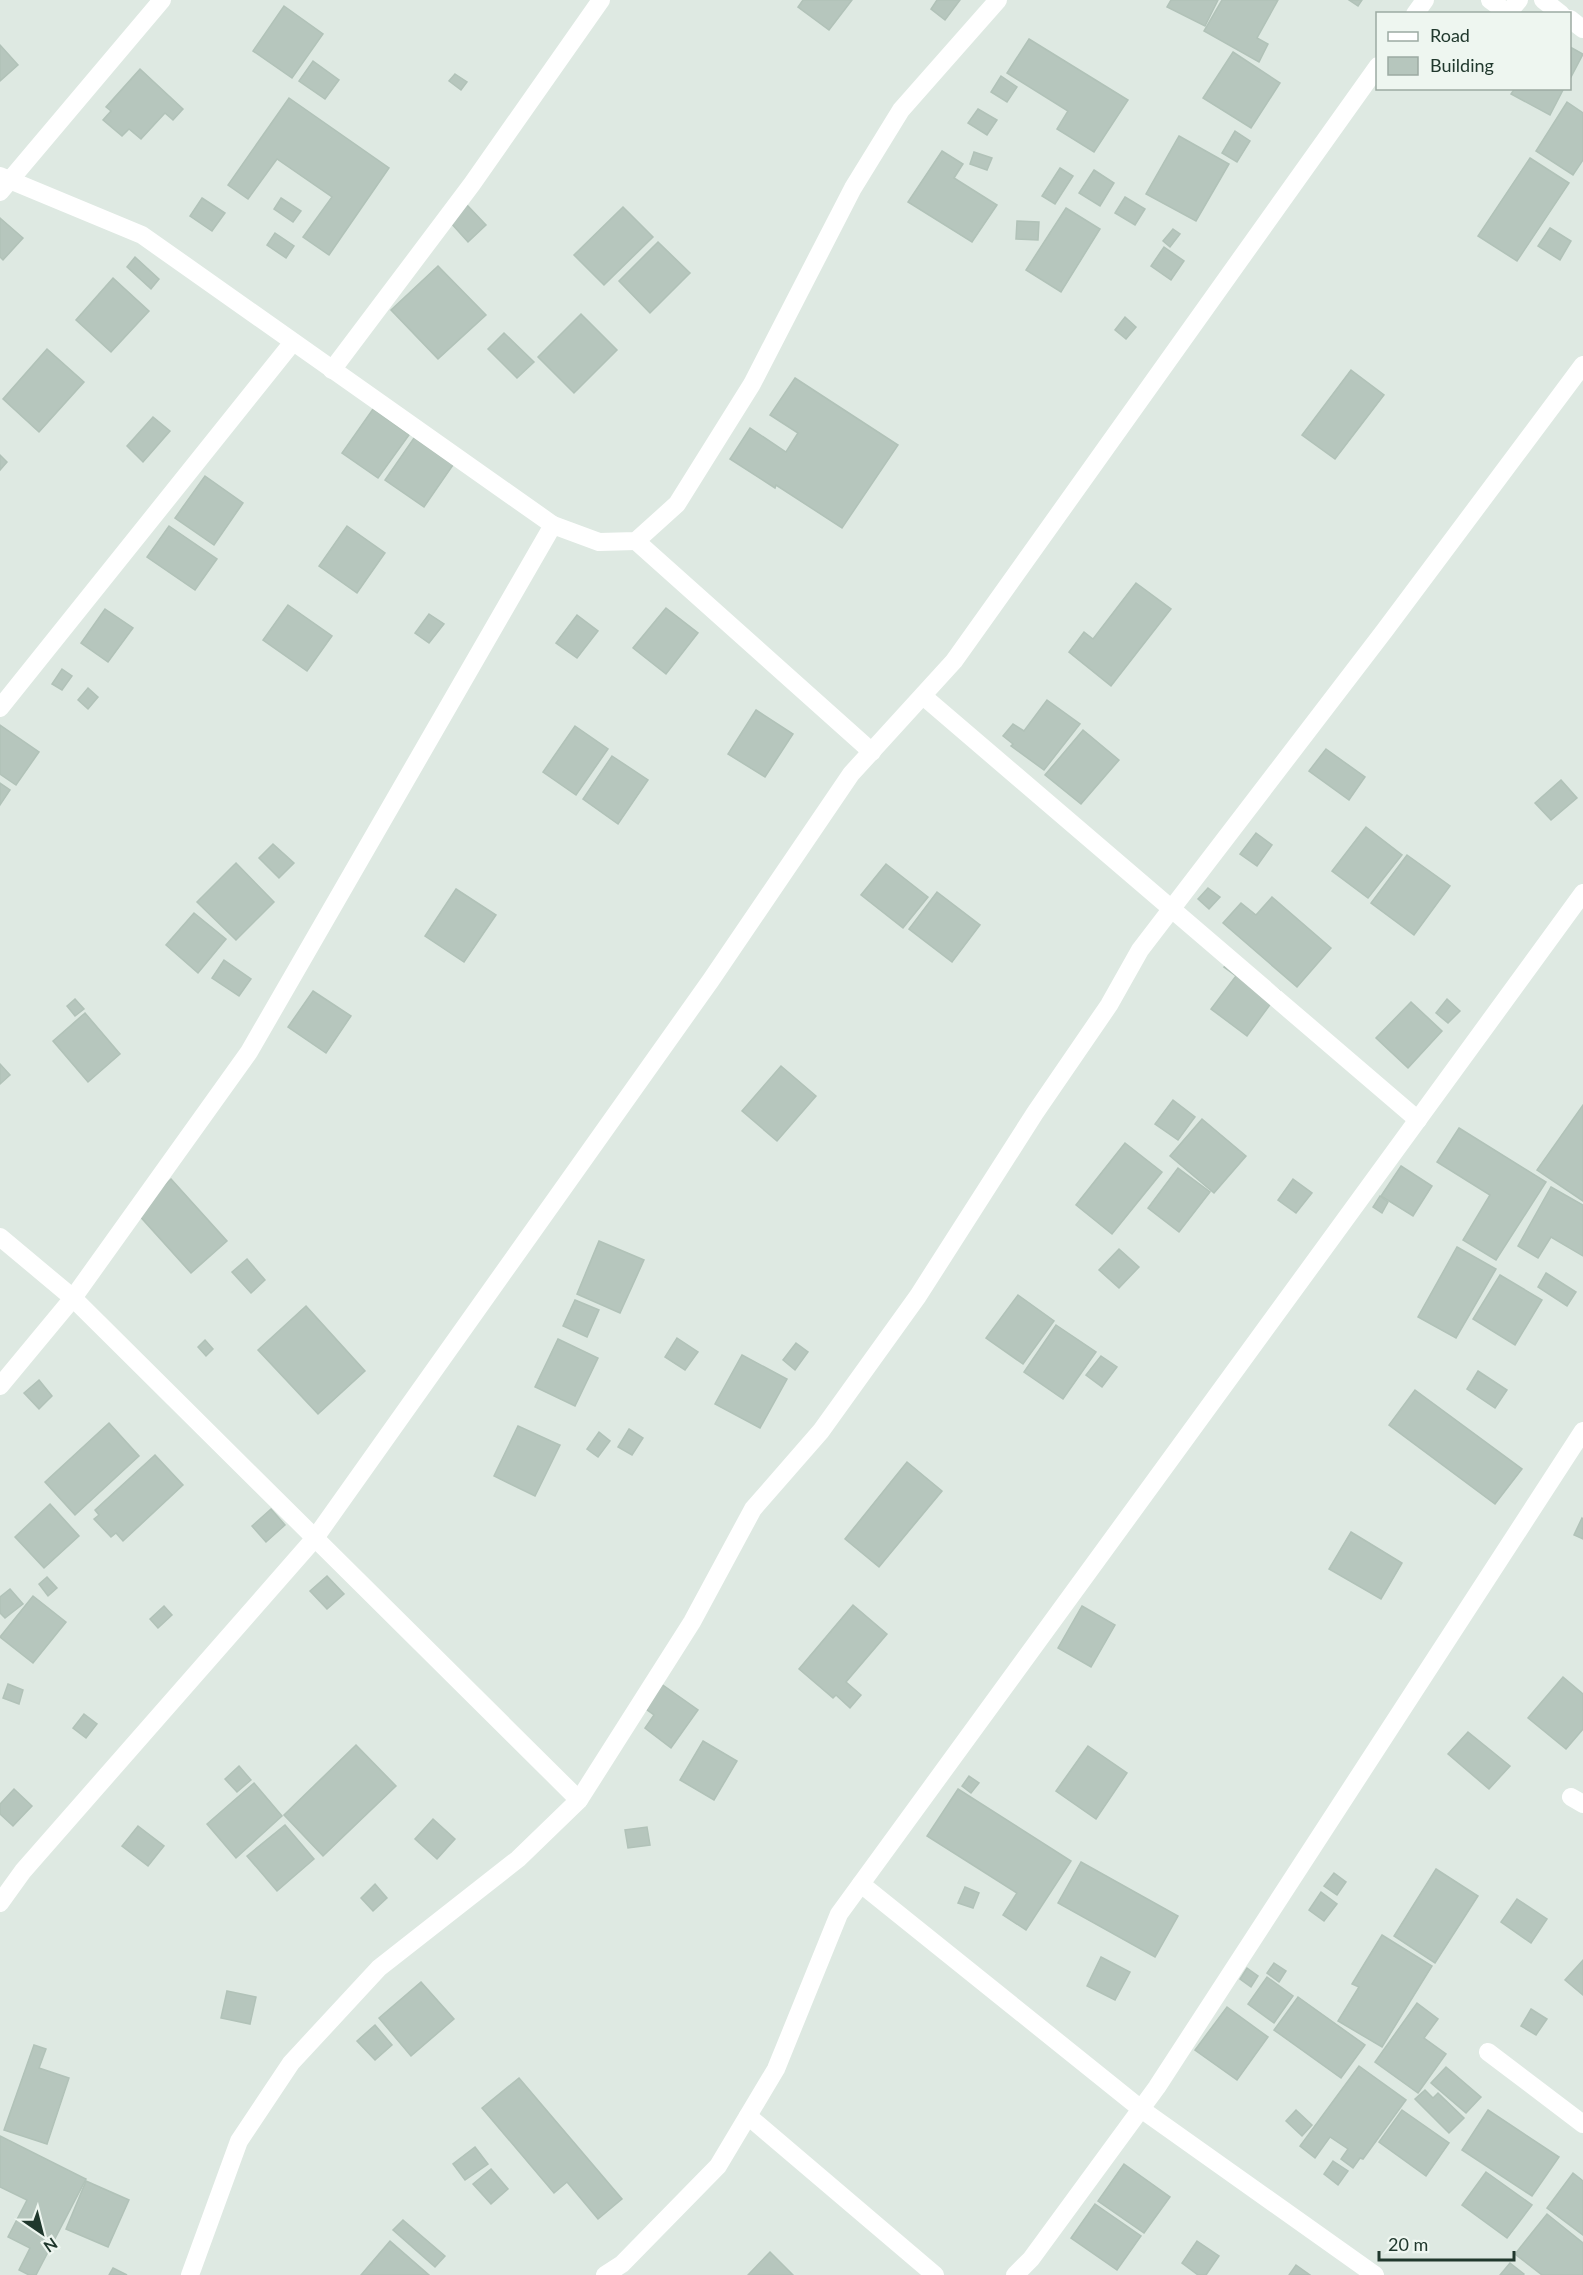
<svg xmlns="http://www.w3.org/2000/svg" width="1583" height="2275" font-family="Lato,sans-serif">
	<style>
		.building { fill: #b6c6bd; stroke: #b1c2b8; stroke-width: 1.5 }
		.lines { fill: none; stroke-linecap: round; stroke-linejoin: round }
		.minor { stroke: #fff; stroke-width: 18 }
	</style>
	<rect width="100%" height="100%" fill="#dee9e2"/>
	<g class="building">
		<polygon points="803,0 852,0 829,30 798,7"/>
		<polygon points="937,0 960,0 945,20 931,9"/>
		<polygon points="1171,0 1218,0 1205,26 1167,7"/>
		<polygon points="1222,0 1278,0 1257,38 1268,44 1259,62 1204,31"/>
		<polygon points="1349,0 1362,0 1358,6"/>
		<polygon points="284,6 323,34 292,78 253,51"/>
		<polygon points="1029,39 1128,100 1094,152 1057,129 1068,111 1007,73"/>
		<polygon points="0,45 18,65 0,81"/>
		<polygon points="1570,47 1583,54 1570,79"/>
		<polygon points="1233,52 1280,83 1251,128 1203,98"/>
		<polygon points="313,61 339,80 325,99 299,81"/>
		<polygon points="140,69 183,109 173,120 165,113 141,139 129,129 122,136 103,120 111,111 106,107"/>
		<polygon points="455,74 467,82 461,90 449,81"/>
		<polygon points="1001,76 1017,87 1007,102 991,92"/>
		<polygon points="1515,88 1564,88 1550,115 1511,94"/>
		<polygon points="289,98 389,168 329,255 303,237 332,197 277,159 248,199 228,185"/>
		<polygon points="1567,102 1583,113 1583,160 1573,175 1536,151"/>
		<polygon points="978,109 997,120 987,135 968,123"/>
		<polygon points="1235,131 1250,141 1237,162 1222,153"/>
		<polygon points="1179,136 1229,164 1196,221 1146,194"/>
		<polygon points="942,151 963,164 954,178 997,205 972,242 908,202"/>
		<polygon points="974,152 992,158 987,170 970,164"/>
		<polygon points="1530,158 1569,183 1517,261 1478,236"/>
		<polygon points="1060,168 1073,176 1055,204 1042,196"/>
		<polygon points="1094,170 1114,183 1100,206 1079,193"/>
		<polygon points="1125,197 1145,209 1135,225 1115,213"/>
		<polygon points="202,198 225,213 212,231 190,216"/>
		<polygon points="281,198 301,211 293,222 274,209"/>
		<polygon points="467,205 486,225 468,242 450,222"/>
		<polygon points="623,207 653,237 604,285 574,255"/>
		<polygon points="1066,208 1100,229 1061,292 1026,270"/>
		<polygon points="0,218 23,238 3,260 0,257"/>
		<polygon points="1017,221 1039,222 1038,240 1016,239"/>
		<polygon points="1550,228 1571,241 1560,260 1538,246"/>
		<polygon points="1173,229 1180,234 1170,247 1163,241"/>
		<polygon points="275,233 294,246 286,258 267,245"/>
		<polygon points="658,242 690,273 650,313 619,281"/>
		<polygon points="1164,247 1184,261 1171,280 1151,266"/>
		<polygon points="135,257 159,279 151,289 127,267"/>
		<polygon points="438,266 486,315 438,359 391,310"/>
		<polygon points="113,278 149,311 111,352 76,320"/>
		<polygon points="581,314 617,350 574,393 538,357"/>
		<polygon points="1125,317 1136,327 1126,339 1115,330"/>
		<polygon points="504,333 534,362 517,378 488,349"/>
		<polygon points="47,349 84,382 39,432 3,399"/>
		<polygon points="1351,370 1384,395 1335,459 1302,435"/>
		<polygon points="795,378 898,445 842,528 776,485 775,488 730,459 750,428 786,452 798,433 770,415"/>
		<polygon points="373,409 409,435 378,478 342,453"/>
		<polygon points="153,417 170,431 143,462 127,446"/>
		<polygon points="414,438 453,465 424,507 385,480"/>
		<polygon points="0,455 7,462 0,470"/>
		<polygon points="205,476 243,503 214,545 175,518"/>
		<polygon points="169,526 217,559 195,590 147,557"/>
		<polygon points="347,526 385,553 357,593 319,566"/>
		<polygon points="1136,583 1171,609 1111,686 1069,652 1084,632 1093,639"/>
		<polygon points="288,605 332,636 307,671 263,640"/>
		<polygon points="666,608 698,633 666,674 633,648"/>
		<polygon points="105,609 133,628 108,662 81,643"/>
		<polygon points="429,614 444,624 429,643 415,633"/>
		<polygon points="577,615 598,631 577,658 556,643"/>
		<polygon points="62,669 72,676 62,690 52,684"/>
		<polygon points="88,688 98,697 88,709 78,700"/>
		<polygon points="1047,700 1080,724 1044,770 1011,746 1013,744 1003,736 1013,724 1024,731"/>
		<polygon points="756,710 793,734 765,777 728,754"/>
		<polygon points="0,725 39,752 16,785 0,774"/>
		<polygon points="575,726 608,749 576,795 543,772"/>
		<polygon points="1083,730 1119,760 1081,804 1045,775"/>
		<polygon points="1326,749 1365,777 1349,800 1309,771"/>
		<polygon points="612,756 648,780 618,824 583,799"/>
		<polygon points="1561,780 1577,798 1551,820 1535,803"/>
		<polygon points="0,783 10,790 0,805"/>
		<polygon points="1366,827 1402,855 1368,898 1332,871"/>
		<polygon points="1256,833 1272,845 1257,866 1240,854"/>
		<polygon points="273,844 294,863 279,878 259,858"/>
		<polygon points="1407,855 1450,886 1414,935 1371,903"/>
		<polygon points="236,863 274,902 236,940 197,902"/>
		<polygon points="886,864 928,897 903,928 861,895"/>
		<polygon points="1208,888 1220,897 1209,909 1198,899"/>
		<polygon points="456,889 496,915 464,962 425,936"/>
		<polygon points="937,892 980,925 952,962 909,929"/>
		<polygon points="1272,897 1331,948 1297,987 1223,923 1241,903 1256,915"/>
		<polygon points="194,913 226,939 198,973 166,945"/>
		<polygon points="1233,956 1280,991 1247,1036 1211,1009 1236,976 1224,967"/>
		<polygon points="224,960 251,979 239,996 212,978"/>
		<polygon points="313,991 351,1016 326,1053 288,1027"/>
		<polygon points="75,999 84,1009 75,1016 67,1006"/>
		<polygon points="1447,999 1460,1011 1448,1023 1436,1013"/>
		<polygon points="1411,1002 1442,1031 1408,1068 1376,1038"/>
		<polygon points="85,1013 120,1054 88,1082 53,1041"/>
		<polygon points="0,1064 10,1075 0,1084"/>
		<polygon points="781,1066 816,1096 777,1141 742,1111"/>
		<polygon points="1173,1100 1195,1117 1178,1140 1155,1124"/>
		<polygon points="1583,1105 1583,1201 1537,1170"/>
		<polygon points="1202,1119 1246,1156 1214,1193 1170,1156"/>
		<polygon points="1459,1128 1546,1182 1496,1260 1463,1240 1490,1195 1437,1162"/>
		<polygon points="1125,1143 1162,1172 1112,1234 1076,1205"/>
		<polygon points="1401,1166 1432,1186 1413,1216 1381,1196"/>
		<polygon points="1178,1168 1210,1192 1179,1232 1148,1208"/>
		<polygon points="171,1179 227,1241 191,1273 136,1212"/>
		<polygon points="1293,1179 1312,1193 1296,1213 1278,1200"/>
		<polygon points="1551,1187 1583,1205 1583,1256 1551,1237 1538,1258 1518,1246"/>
		<polygon points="1380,1196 1388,1202 1382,1213 1373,1207"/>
		<polygon points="599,1241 644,1260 620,1313 577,1294"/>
		<polygon points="1457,1247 1496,1269 1456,1338 1418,1317"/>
		<polygon points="1119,1249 1139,1267 1119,1288 1099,1270"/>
		<polygon points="247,1259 265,1280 251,1293 232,1272"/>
		<polygon points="1546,1273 1576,1292 1567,1306 1538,1287"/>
		<polygon points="1500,1275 1542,1300 1515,1345 1473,1319"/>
		<polygon points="1018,1295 1054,1321 1023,1364 986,1338"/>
		<polygon points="575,1300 599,1310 587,1337 563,1326"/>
		<polygon points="306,1306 365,1371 318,1414 258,1350"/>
		<polygon points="1056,1325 1096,1352 1063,1399 1024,1372"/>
		<polygon points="677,1338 698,1352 685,1370 665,1357"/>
		<polygon points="558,1339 598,1358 575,1406 535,1387"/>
		<polygon points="205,1340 213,1349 206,1356 198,1347"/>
		<polygon points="796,1343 808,1352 795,1370 783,1360"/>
		<polygon points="742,1355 787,1379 760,1428 715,1404"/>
		<polygon points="1101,1356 1117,1367 1102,1387 1086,1375"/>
		<polygon points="1478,1371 1507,1390 1495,1408 1467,1389"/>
		<polygon points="39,1380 52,1396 39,1409 24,1393"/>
		<polygon points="1415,1390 1522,1469 1495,1504 1389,1425"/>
		<polygon points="109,1423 139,1456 75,1515 45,1482"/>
		<polygon points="518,1426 560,1445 535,1496 494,1476"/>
		<polygon points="629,1429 643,1438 632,1455 618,1447"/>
		<polygon points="599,1432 610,1441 598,1457 587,1449"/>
		<polygon points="155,1455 183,1485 123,1541 116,1533 111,1537 94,1519 99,1515 95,1510"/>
		<polygon points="907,1462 942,1491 879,1567 845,1539"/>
		<polygon points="50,1504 79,1536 44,1568 15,1537"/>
		<polygon points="271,1509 285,1525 266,1542 252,1526"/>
		<polygon points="1582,1518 1583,1519 1583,1539 1574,1535"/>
		<polygon points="1351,1532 1402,1563 1381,1599 1329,1569"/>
		<polygon points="327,1576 344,1594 327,1609 310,1591"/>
		<polygon points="47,1577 57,1588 48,1596 39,1584"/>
		<polygon points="10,1589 23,1604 5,1618 0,1613 0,1597"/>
		<polygon points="33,1596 66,1622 33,1663 0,1637"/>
		<polygon points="853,1605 887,1634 846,1682 861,1695 850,1708 836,1695 833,1698 799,1669"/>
		<polygon points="164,1606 172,1615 158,1628 150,1619"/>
		<polygon points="1082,1606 1115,1625 1091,1667 1058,1648"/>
		<polygon points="1563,1677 1583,1694 1583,1729 1566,1749 1528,1718"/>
		<polygon points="660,1683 698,1710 671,1748 645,1728 654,1715 643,1707"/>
		<polygon points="8,1684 23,1690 19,1704 3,1698"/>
		<polygon points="84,1714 97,1724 86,1738 73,1728"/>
		<polygon points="1468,1732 1510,1766 1489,1789 1448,1754"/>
		<polygon points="703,1741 737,1761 714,1800 680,1780"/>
		<polygon points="356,1745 396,1786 323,1856 284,1815"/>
		<polygon points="1088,1746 1127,1773 1096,1819 1056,1791"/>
		<polygon points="239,1766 251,1780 237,1792 225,1779"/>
		<polygon points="969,1776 979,1783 971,1793 962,1786"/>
		<polygon points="254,1783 282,1816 236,1858 207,1824"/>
		<polygon points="14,1789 32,1806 13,1826 0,1814 0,1804"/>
		<polygon points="958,1789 1071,1861 1026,1930 1003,1915 1017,1893 927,1836"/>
		<polygon points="433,1819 455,1839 437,1859 415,1839"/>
		<polygon points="285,1825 314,1859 277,1891 247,1856"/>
		<polygon points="138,1826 164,1846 148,1866 122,1846"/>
		<polygon points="647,1827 650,1845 628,1848 625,1830"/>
		<polygon points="1081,1862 1178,1916 1155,1957 1058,1903"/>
		<polygon points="1436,1869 1478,1896 1435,1963 1394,1936"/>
		<polygon points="1334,1873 1346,1882 1337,1895 1324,1886"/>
		<polygon points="375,1884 387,1898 373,1911 361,1898"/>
		<polygon points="965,1887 979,1893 973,1908 958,1903"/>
		<polygon points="1321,1892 1337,1904 1324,1921 1309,1910"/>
		<polygon points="1517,1899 1547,1919 1531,1943 1501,1922"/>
		<polygon points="1382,1935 1432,1966 1382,2047 1338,2021 1359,1987 1352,1984"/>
		<polygon points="1101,1957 1130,1972 1115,2000 1087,1986"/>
		<polygon points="1583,1960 1583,1995 1565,1980"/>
		<polygon points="1274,1963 1286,1971 1279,1982 1267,1973"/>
		<polygon points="1247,1968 1258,1976 1251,1987 1240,1979"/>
		<polygon points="1267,1977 1293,1996 1274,2023 1248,2004"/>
		<polygon points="421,1982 454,2019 411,2056 379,2018"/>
		<polygon points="227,1991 256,1997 250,2024 221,2018"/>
		<polygon points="1298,1997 1365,2045 1341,2078 1274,2030"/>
		<polygon points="1417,2003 1438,2019 1424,2038 1446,2054 1418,2093 1375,2062"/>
		<polygon points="1227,2007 1268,2037 1237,2080 1195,2050"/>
		<polygon points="1531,2009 1547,2019 1536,2035 1521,2026"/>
		<polygon points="375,2025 392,2045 375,2060 357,2041"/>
		<polygon points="34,2045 46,2049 39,2068 69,2078 47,2144 4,2130"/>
		<polygon points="1359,2066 1406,2100 1363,2159 1360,2158 1353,2168 1341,2159 1348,2149 1330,2137 1315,2158 1300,2146"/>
		<polygon points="1446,2067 1481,2097 1466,2113 1431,2083"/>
		<polygon points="519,2078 622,2199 598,2219 567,2182 554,2193 482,2108"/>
		<polygon points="1425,2090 1433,2098 1438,2093 1464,2118 1449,2133 1415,2099"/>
		<polygon points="1296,2110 1312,2125 1302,2136 1286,2121"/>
		<polygon points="1402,2110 1449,2143 1426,2176 1379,2142"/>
		<polygon points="1488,2110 1559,2157 1532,2196 1462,2150"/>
		<polygon points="0,2136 86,2179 36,2275 29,2275 19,2270 30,2248 8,2237 27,2200 0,2187"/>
		<polygon points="475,2147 488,2164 465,2180 453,2164"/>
		<polygon points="1333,2161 1348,2171 1338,2185 1324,2174"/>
		<polygon points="1124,2164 1170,2197 1144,2233 1098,2201"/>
		<polygon points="491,2169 508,2189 491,2204 473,2184"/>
		<polygon points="1486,2172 1532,2205 1507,2238 1462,2205"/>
		<polygon points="1573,2173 1583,2181 1583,2235 1547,2208"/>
		<polygon points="86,2181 129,2200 108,2247 66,2229"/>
		<polygon points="1095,2204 1141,2236 1117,2270 1071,2238"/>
		<polygon points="1547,2214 1583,2243 1583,2275 1542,2275 1515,2254"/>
		<polygon points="403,2220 445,2256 435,2267 393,2230"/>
		<polygon points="390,2241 429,2275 361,2275"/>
		<polygon points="1197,2241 1219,2256 1206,2275 1198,2275 1182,2263"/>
		<polygon points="770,2252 793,2275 748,2275"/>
		<polygon points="1510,2263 1524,2274 1523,2275 1500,2275"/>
		<polygon points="1296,2265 1310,2275 1289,2275"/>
		<polygon points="113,2268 127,2275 109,2275"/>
	</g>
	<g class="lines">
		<g class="minor">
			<polyline points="1490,0 1508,13 1519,0"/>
			<polyline points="1543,0 1561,14"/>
			<polyline points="1415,14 1425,0"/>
			<polyline points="1570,19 1583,29"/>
			<polyline points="0,176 142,235 553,525 249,1052 73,1298 0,1386"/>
			<polyline points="0,192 162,0"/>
			<polyline points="332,370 472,184 601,0"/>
			<polyline points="553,525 599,542 636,541 677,504 752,384 853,188 901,110 998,0"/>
			<polyline points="636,541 872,752"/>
			<polyline points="923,696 1418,1120"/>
			<polyline points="0,708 293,342"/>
			<polyline points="0,1237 73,1298 579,1800"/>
			<polyline points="1571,1797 1583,1804"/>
			<polyline points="861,1884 1141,2109 1375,2275"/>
			<polyline points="0,1903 23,1871 315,1538 711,980 851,774 954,661 1378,66"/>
			<polyline points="1488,2052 1583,2124"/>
			<polyline points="748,2116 935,2275"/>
			<polyline points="190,2275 239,2141 291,2063 379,1968 518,1859 579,1800 692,1622 753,1509 821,1431 918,1296 1035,1113 1109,1005 1140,950 1385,630 1583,365"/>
			<polyline points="605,2275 622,2264 718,2166 776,2069 839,1914 1583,893"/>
			<polyline points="1015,2275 1031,2259 1157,2087 1583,1431"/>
		</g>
	</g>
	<rect x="1376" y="12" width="195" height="78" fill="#eef6f0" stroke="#9caaa2" stroke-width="1.5"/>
	<rect x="1388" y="32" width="30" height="9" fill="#ffffff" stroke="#9caaa2" stroke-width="1.5"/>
	<text x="1430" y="42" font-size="18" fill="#20382d">Road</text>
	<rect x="1388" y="57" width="30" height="18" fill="#b6c6bd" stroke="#9caaa2" stroke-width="1.5"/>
	<text x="1430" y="72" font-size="18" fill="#20382d">Building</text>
	<g transform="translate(42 2233) rotate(145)" stroke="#eef6f0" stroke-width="4.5" paint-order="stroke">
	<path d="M0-4.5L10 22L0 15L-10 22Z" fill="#20382d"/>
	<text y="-9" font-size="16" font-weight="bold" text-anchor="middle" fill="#20382d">N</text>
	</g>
	<path d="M1379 2251v9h135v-9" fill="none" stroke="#20382d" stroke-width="3"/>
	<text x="1388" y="2251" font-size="18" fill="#20382d" stroke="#eef6f0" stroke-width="4.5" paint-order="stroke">20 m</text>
</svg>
